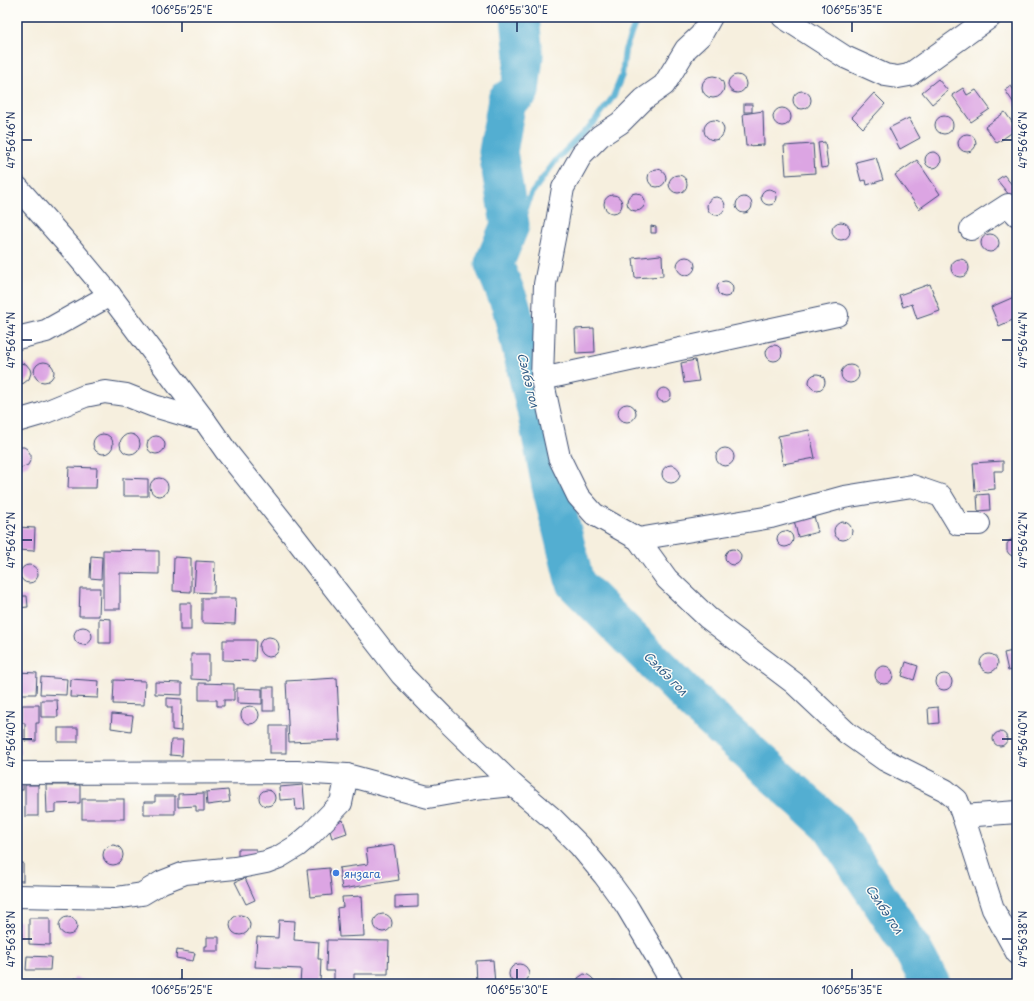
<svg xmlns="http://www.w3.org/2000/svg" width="1034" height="1001" font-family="'Playpen Sans',sans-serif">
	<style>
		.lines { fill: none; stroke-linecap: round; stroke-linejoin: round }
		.stream { stroke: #53aed1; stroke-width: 6 }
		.river { stroke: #53aed1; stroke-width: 39 }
		.building { fill: #dca5e3 }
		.street-casing { stroke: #3c4c71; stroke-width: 24 }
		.street { stroke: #fff; stroke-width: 22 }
		.ticks { fill: none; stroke: #1b2f5e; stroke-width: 1.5 }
		.shop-dot { fill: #3f7fe0; stroke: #fdfcf7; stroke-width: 1.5 }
		.labels { text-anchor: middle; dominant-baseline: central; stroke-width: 3; stroke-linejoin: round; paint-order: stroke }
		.shop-label { font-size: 11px; fill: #366cbe; stroke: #fdfcf7; text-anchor: start }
		.water-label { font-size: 12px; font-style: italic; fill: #2f5b86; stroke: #fdfcf7 }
		.neatline { fill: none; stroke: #1b2f5e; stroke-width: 1.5 }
		.ticks-label { font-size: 10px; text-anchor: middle; fill: #1b2f5e }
	</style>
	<rect width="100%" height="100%" fill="#fdfcf7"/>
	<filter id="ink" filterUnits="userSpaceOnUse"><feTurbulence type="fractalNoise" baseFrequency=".025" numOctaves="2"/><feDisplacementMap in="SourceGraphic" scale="8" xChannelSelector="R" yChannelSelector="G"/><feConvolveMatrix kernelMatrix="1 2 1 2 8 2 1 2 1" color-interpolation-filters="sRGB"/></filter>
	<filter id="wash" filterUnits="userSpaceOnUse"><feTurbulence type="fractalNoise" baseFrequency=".012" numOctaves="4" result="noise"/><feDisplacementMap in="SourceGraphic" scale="16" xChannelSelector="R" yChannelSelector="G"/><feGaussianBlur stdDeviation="0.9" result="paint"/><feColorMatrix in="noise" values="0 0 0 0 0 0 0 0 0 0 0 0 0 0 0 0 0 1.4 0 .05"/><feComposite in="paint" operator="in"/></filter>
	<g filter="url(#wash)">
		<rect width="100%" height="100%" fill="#f6efde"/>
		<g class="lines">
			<polyline class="stream" points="511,306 508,254 517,227 531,194 557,159 595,121 613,97 622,75 625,50 634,26 639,17"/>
			<polyline class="river" points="520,17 524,56 520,91 507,100 498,152 510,225 494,264 511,306 536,410 551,486 575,583 700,708 831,826 911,947 931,984"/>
		</g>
		<g id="blocks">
			<g class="building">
				<circle cx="737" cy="84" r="9"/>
				<circle cx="713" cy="87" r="11"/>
				<polygon points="938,79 948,91 932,104 922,92"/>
				<polygon points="1011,86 1017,95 1017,108 1005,90"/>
				<polygon points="963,88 967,95 976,90 990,109 971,122 952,95"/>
				<circle cx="802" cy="100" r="9"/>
				<polygon points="874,93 885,104 863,128 852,117"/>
				<rect x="744" y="104" width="8" height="8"/>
				<circle cx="782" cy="117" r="9"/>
				<polygon points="763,111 764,145 746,146 743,114"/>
				<polygon points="1005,112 1017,129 997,143 985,127"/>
				<circle cx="944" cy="125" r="9"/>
				<polygon points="909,118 920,138 900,149 889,128"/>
				<circle cx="714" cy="130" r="10"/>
				<circle cx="967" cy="143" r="9"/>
				<polygon points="825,142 828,167 821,168 818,143"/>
				<polygon points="813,144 815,173 786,175 784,146"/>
				<circle cx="933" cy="160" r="8"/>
				<polygon points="876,157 883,180 867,185 866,180 861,181 856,162"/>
				<polygon points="917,160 940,194 919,209 895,175"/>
				<circle cx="657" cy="178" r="9"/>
				<polygon points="1004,175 1017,191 1010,196 997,180"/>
				<circle cx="678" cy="184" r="9"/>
				<circle cx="769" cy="197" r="8"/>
				<circle cx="636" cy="202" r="9"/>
				<circle cx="613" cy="204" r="9"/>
				<circle cx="744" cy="205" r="8"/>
				<circle cx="716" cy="206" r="9"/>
				<circle cx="841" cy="231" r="9"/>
				<polygon points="651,226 656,227 656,233 651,233"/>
				<circle cx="990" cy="243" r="9"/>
				<polygon points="660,255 662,256 663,276 635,278 633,258"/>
				<circle cx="686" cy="266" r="9"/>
				<circle cx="960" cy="268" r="9"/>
				<circle cx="725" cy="289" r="8"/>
				<polygon points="930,284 940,311 917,319 912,304 903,307 899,295"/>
				<polygon points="1017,289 1017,318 999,326 991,307 1014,297 1012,291"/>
				<polygon points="594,328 595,352 576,353 575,329"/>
				<circle cx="774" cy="353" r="8"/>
				<polygon points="695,360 699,381 684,383 681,363"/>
				<circle cx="44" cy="372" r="10"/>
				<polygon points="19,363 26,364 30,369 31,373 29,379 24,383 21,384 17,383 17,364"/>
				<circle cx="850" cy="374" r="9"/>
				<circle cx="817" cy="382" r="8"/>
				<circle cx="664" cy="395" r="7"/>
				<circle cx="627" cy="413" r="9"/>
				<polygon points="809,430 815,458 783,464 778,436"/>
				<circle cx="130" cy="444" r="10"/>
				<circle cx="103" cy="444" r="10"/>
				<circle cx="156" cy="445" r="9"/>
				<polygon points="17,447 24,447 27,449 31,455 31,459 28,465 21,468 17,468"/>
				<circle cx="725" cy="457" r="9"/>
				<polygon points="1003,461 1003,471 994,471 995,489 975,491 973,463"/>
				<circle cx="671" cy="474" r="9"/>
				<polygon points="69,467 97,468 96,488 68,488"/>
				<circle cx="159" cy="487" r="9"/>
				<polygon points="123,478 148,479 148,496 123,496"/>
				<polygon points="989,494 990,510 978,511 977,495"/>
				<polygon points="814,516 818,532 798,537 794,520"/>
				<circle cx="843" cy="531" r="9"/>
				<polygon points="17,527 35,528 34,551 17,550"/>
				<circle cx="785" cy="539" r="8"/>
				<polygon points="1013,539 1017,539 1017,556 1012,556 1009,554 1007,551 1007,544 1009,541"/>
				<circle cx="733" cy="557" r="8"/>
				<polygon points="103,550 159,551 159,574 120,573 120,609 103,609"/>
				<polygon points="91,556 102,557 101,579 90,578"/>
				<polygon points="174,557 191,558 191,592 173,591"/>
				<polygon points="196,561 215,562 214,593 194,592"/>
				<circle cx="29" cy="574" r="9"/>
				<polygon points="80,588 100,588 99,616 79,616"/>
				<polygon points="17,596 27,596 28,607 17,608"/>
				<polygon points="202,598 236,598 235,624 202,623"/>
				<rect x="180" y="603" width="11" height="27"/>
				<polygon points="99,618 111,619 111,643 99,643"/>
				<circle cx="83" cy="636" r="9"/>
				<circle cx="269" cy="647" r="10"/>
				<polygon points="223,640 256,640 255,661 223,660"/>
				<polygon points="1017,650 1017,669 1008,671 1004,653"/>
				<polygon points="191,654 209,654 209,680 191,679"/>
				<circle cx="989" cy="663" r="9"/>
				<polygon points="906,662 918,666 914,680 902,676"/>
				<circle cx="884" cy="675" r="9"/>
				<polygon points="17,672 37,673 36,694 17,694"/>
				<circle cx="944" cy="682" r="8"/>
				<polygon points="41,677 67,679 66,695 40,694"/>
				<polygon points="337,678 340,740 289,742 286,681"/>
				<polygon points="71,679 99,681 98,698 70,697"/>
				<polygon points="114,680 145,681 144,705 113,704"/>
				<polygon points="155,682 182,683 182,695 155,694"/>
				<polygon points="199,683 234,684 234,700 224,700 224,706 217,706 217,700 199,700"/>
				<rect x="263" y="687" width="11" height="24"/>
				<polygon points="237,688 262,689 262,704 237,703"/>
				<polygon points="167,698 182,699 181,731 172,730 172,707 167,707"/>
				<polygon points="41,700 57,700 58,717 41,717"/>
				<polygon points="19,705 20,754 17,754 17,706"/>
				<polygon points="22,705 39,705 39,723 36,723 36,741 25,741 25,723 22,723"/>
				<circle cx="250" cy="715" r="9"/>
				<polygon points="938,707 939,723 929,724 928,708"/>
				<polygon points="112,714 133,716 131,731 111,728"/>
				<rect x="270" y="726" width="16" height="27"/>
				<rect x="58" y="728" width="20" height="14"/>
				<circle cx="1000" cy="739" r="7"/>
				<polygon points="171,740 183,740 182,756 170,755"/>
				<rect x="17" y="781" width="6" height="9"/>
				<rect x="25" y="785" width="13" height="31"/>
				<polygon points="46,785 80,785 80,803 56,804 56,812 47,813"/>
				<polygon points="303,785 305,809 296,810 295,799 280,800 279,787"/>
				<circle cx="267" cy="798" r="8"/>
				<polygon points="228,790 230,802 207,805 206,792"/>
				<polygon points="204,793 204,811 196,811 196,806 178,807 178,794"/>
				<polygon points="155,796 175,796 175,814 144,814 144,802 155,802"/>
				<rect x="82" y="799" width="42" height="20"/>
				<polygon points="343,820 347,833 332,838 328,825"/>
				<polygon points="394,845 399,880 342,889 339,868 368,864 366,849"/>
				<circle cx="113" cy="855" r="10"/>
				<polygon points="238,849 256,849 256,858 238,859"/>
				<rect x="17" y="863" width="6" height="18"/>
				<polygon points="329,868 332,895 310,897 307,870"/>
				<polygon points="245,878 255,900 246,904 235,882"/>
				<polygon points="418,895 418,907 395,908 395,896"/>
				<polygon points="362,896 364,936 339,937 337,908 343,907 342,897"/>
				<circle cx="383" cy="923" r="9"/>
				<circle cx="240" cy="925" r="10"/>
				<circle cx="68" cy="926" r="9"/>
				<polygon points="29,918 50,918 50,945 29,944"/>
				<polygon points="279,920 295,921 294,940 319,942 318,959 321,959 320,984 300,984 301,969 255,967 257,937 278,938"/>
				<rect x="17" y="921" width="4" height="17"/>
				<polygon points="207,937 219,937 219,951 204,951 204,946 207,946"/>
				<polygon points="327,940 389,941 388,974 354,974 354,984 334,984 334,971 326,971"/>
				<polygon points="177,950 195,953 193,961 176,958"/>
				<polygon points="27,956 51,957 50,970 26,970"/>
				<polygon points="493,960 495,984 477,984 476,961"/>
				<circle cx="519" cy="974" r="10"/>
				<polygon points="584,974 588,975 591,977 594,980 594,984 576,984 578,978"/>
				<polygon points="74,978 97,983 97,984 72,984"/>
				<polygon points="179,980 194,983 194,984 178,984"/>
				<polygon points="612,981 615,981 620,984 607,984"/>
				<polygon points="137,982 157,983 157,984 137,984"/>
			</g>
		</g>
	</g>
	<g filter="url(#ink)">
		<use href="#blocks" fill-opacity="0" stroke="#3c4c71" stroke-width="1"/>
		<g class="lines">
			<defs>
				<g id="street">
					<polyline points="711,17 701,35 686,49 664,85 644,99 620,123 600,136 582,154 563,188 556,228 545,284 542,379 837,315"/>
					<polyline points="783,17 845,57 885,75 898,77 909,75 990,17"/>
					<polyline points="17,187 70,247 110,295 205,421 226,451 293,535 401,674 443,717 513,785 553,819 580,846 604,875 626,905 673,984"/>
					<polyline points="971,229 1008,205 1017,215"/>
					<polyline points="17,338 46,331 110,295"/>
					<polyline points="542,379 559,457 578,496 594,514 638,539 667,579 708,618 794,683 847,733 885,760 945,790 957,800 963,816"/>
					<polyline points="17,421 41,414 85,396 105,392 126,395 154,406 205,421"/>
					<polyline points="638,539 771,517 844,497 912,486 941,496 958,524 979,524"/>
					<polyline points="17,773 297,772 347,775 428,797 474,789 513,785"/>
					<polyline points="1017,812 963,816 993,909 1017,953"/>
					<polyline points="17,896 116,898 142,894 162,882 185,873 235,868 266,862 279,857 297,846 310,835 341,803 347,775"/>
				</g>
			</defs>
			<use href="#street" class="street-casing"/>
			<use href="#street" class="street"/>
		</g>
	</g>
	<path class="ticks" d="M182,22V32M517,22V32M852,22V32M22,140H32M1002,140H1012M22,340H32M1002,340H1012M22,540H32M1002,540H1012M22,739H32M1002,739H1012M22,939H32M1002,939H1012M182,969V979M517,969V979M852,969V979"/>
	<circle class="shop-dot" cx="336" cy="873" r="4"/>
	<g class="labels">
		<g class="shop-label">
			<text x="344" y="873">янзага</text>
		</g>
		<g class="water-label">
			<text transform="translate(529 380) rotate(76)">Сэлбэ гол</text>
			<text transform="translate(666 673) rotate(45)">Сэлбэ гол</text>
			<text transform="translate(885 909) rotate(56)">Сэлбэ гол</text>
		</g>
	</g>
	<rect width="1034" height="1001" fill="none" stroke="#fdfcf7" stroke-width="44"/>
	<rect x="22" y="22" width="990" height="957" class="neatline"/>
	<g class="ticks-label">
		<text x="182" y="14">106°55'25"E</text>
		<text x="517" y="14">106°55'30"E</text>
		<text x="852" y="14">106°55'35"E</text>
		<text transform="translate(11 140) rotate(-90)" y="4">47°56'46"N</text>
		<text transform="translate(1023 140) rotate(-90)" y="4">47°56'46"N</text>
		<text transform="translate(11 340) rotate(-90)" y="4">47°56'44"N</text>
		<text transform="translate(1023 340) rotate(-90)" y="4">47°56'44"N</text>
		<text transform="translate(11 540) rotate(-90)" y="4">47°56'42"N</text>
		<text transform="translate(1023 540) rotate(-90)" y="4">47°56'42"N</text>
		<text transform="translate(11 739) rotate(-90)" y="4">47°56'40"N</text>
		<text transform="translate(1023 739) rotate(-90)" y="4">47°56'40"N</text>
		<text transform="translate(11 939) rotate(-90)" y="4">47°56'38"N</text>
		<text transform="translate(1023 939) rotate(-90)" y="4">47°56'38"N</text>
		<text x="182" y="994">106°55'25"E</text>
		<text x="517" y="994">106°55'30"E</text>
		<text x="852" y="994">106°55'35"E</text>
	</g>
</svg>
